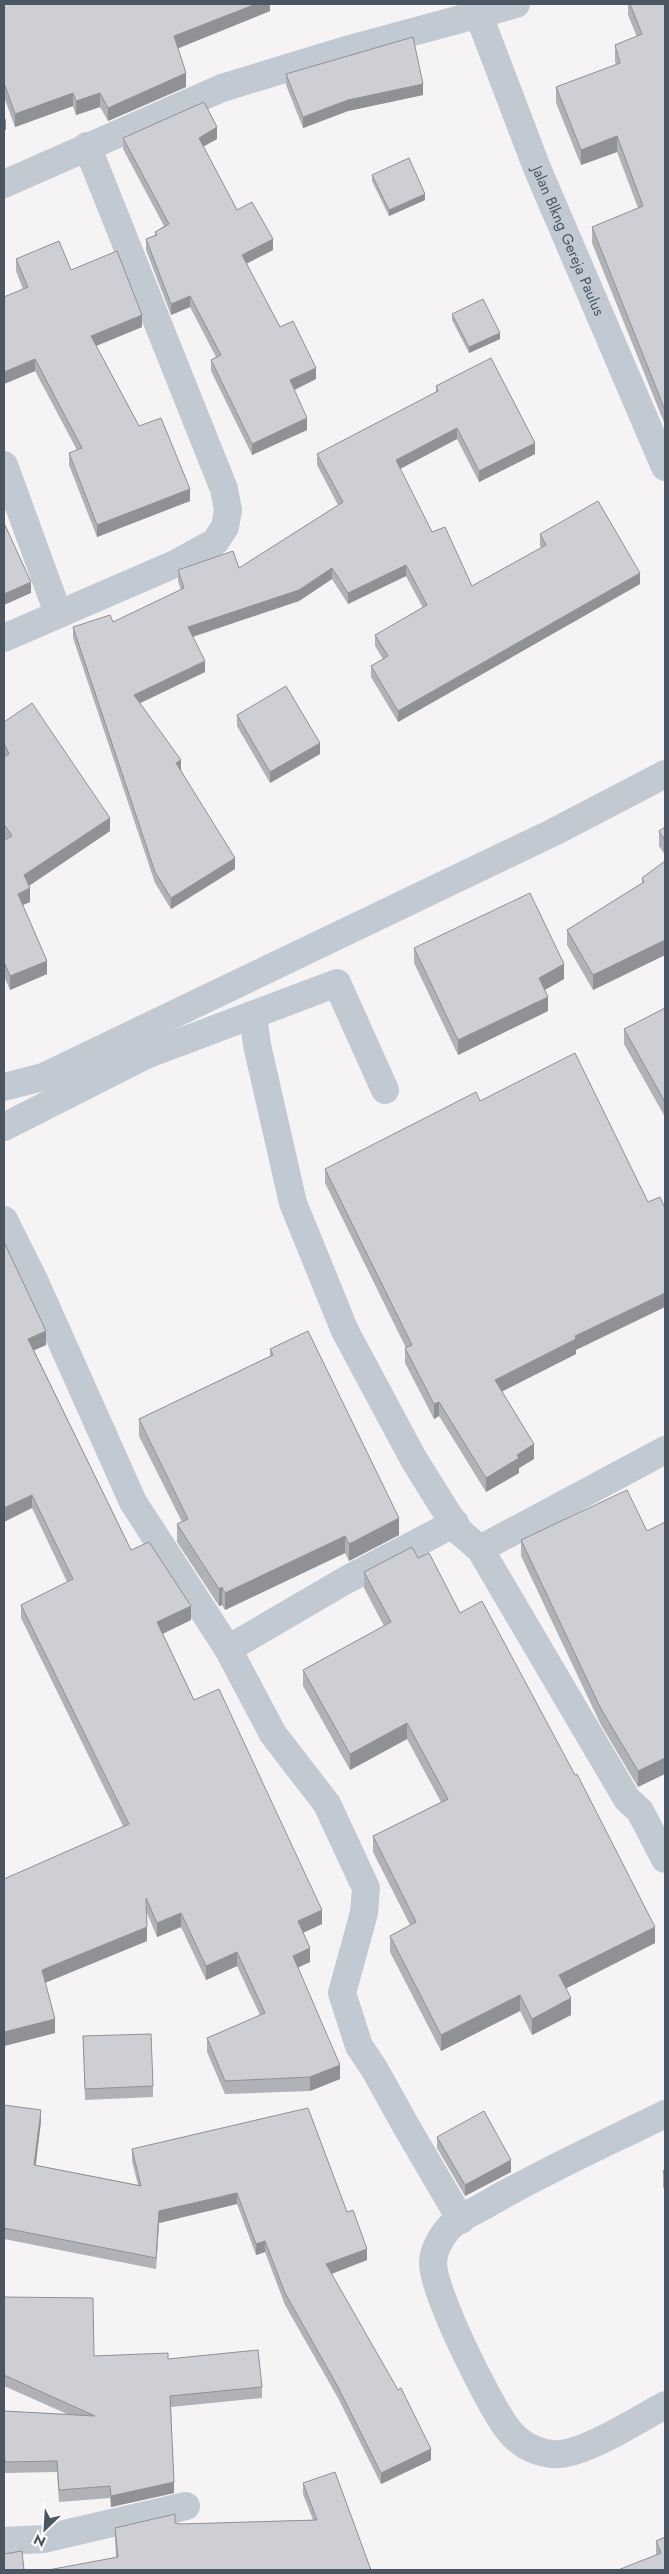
<svg xmlns="http://www.w3.org/2000/svg" width="669" height="2574" font-family="Jost,sans-serif">
	<style>
		.lines { fill: none; stroke-linecap: round; stroke-linejoin: round }
		.minor { stroke: #c1cad2; stroke-width: 28 }
		.wall { fill: #b0b2b7 }
		.shaded-wall { fill: #909195 }
		.building { fill: #cdcfd5; stroke: #909195 }
		.labels { text-anchor: middle; dominant-baseline: central; stroke-width: 4; stroke-linejoin: round; paint-order: stroke }
		.street-label { font-size: 15px; fill: #4a5661; stroke: #fff }
	</style>
	<rect width="100%" height="100%" fill="#f5f3f3"/>
	<g class="lines">
		<g class="minor">
			<path id="s1" d="M478,13L537,168L665,467"/>
			<polyline points="4,184 222,88 350,49 516,4"/>
			<polyline points="4,465 58,613"/>
			<polyline points="4,638 177,563 215,542 225,527 228,510 224,489 87,146"/>
			<polyline points="253,1015 257,1045 293,1203 345,1331 413,1458 444,1508 460,1532 480,1549 627,1799 640,1811 665,1859"/>
			<polyline points="4,1087 43,1077 554,832 665,774"/>
			<polyline points="4,1127 146,1055 337,983 385,1090"/>
			<polyline points="4,1220 34,1280 133,1502 228,1649 273,1734 327,1804 366,1888 364,1913 342,1993 359,2046 375,2070 406,2126 461,2220"/>
			<polyline points="480,1549 665,1450"/>
			<polyline points="228,1649 346,1580 455,1523"/>
			<path d="M665,2114C606,2143 546,2170 489,2203C476,2211 457,2218 448,2229C440,2238 433,2252 433,2263C433,2292 488,2403 507,2428C518,2443 534,2452 552,2454C579,2458 639,2419 665,2405"/>
			<polyline points="4,2541 43,2539 186,2506"/>
		</g>
	</g>
	<g class="wall">
		<polygon points="4,4 270,4 270,11 178,48 186,87 108,121 100,107 76,115 73,106 15,127 4,97"/>
		<polygon points="628,4 665,4 665,425 592,243 592,227 638,208 617,152 581,165 556,103 556,87 616,65 615,61 615,45 637,37 628,15"/>
		<polygon points="286,74 423,95 348,111 303,128 286,85"/>
		<polygon points="123,138 217,139 203,146 237,210 273,250 246,264 280,327 316,379 294,390 307,430 252,455 211,371 211,360 216,357 190,307 171,315 146,250 146,239 155,235 155,232 164,226 123,149"/>
		<polygon points="372,175 425,200 389,216 372,181"/>
		<polygon points="16,259 71,270 142,327 96,346 139,426 190,501 97,537 69,465 69,453 77,450 35,371 4,384 4,297 23,289 16,271"/>
		<polygon points="452,314 500,339 469,353 452,320"/>
		<polygon points="436,386 535,454 479,482 457,439 400,469 432,532 472,586 541,548 540,545 540,534 640,584 398,722 371,677 371,666 383,659 375,646 375,635 423,608 406,576 348,604 332,579 299,601 193,637 205,672 140,703 181,770 235,869 171,909 155,883 73,638 73,627 113,622 181,590 178,581 178,570 239,568 338,505 317,465 317,454 436,392"/>
		<polygon points="237,715 320,754 270,783 237,726"/>
		<polygon points="4,722 110,831 29,886 30,902 22,905 47,974 10,990 4,976 4,840 5,839 4,837"/>
		<polygon points="659,831 665,840 665,855 659,846"/>
		<polygon points="665,861 665,955 593,990 567,945 567,930 642,883 642,878"/>
		<polygon points="414,948 564,979 545,990 548,1011 458,1055 414,963"/>
		<polygon points="665,1008 665,1117 624,1044 624,1029"/>
		<polygon points="325,1169 576,1350 576,1354 502,1391 534,1459 519,1468 519,1473 486,1492 439,1416 434,1419 405,1363 405,1348 406,1348 325,1183"/>
		<polygon points="4,1242 46,1345 34,1350 131,1550 191,1620 163,1634 194,1700 322,1924 303,1933 310,1962 298,1967 340,2079 310,2091 225,2094 207,2052 207,2038 260,2015 237,1966 206,1980 181,1927 157,1937 147,1913 147,1941 45,1983 55,2033 4,2046 123,1826 21,1618 21,1605 67,1582 32,1508"/>
		<polygon points="270,1349 399,1535 349,1561 345,1553 225,1610 222,1605 219,1606 177,1542 177,1524 182,1522 139,1436 139,1419 270,1356"/>
		<polygon points="647,1531 638,1787 601,1725 521,1556 521,1540"/>
		<polygon points="418,1558 460,1613 655,1943 566,1988 571,2015 532,2035 520,2011 441,2051 390,1952 390,1936 410,1925 373,1852 373,1836 441,1802 407,1739 350,1770 303,1686 303,1670 384,1626 364,1588 364,1572"/>
		<polygon points="83,2036 153,2086 153,2097 85,2100"/>
		<polygon points="4,2105 41,2121 36,2165 138,2185 132,2161 132,2149 347,2212 367,2260 331,2274 431,2460 381,2484 338,2398 285,2305 265,2252 256,2255 237,2204 159,2223 156,2269 4,2239"/>
		<polygon points="437,2137 511,2172 465,2196 437,2148"/>
		<polygon points="665,2170 665,2192 663,2187 663,2171"/>
		<polygon points="4,2297 94,2356 168,2359 262,2387 262,2398 171,2407 174,2493 111,2507 110,2498 59,2502 57,2472 5,2473 4,2463 4,2411 67,2414 4,2386"/>
		<polygon points="303,2483 371,2570 116,2557 115,2539 115,2528 175,2523 181,2524 313,2520 303,2494"/>
		<polygon points="665,2537 665,2570 656,2553 656,2541"/>
	</g>
	<g class="shaded-wall">
		<polygon points="256,4 270,4 270,11 174,50 174,36"/>
		<polygon points="186,73 186,87 108,121 108,108"/>
		<polygon points="423,84 423,95 348,111 303,128 303,117 348,100"/>
		<polygon points="73,93 73,106 15,127 15,114"/>
		<polygon points="100,93 100,107 76,115 76,101"/>
		<polygon points="6,119 6,130 4,130 4,120"/>
		<polygon points="217,127 217,139 199,149 199,138"/>
		<polygon points="617,136 617,152 581,165 581,150"/>
		<polygon points="425,194 425,200 389,216 389,210"/>
		<polygon points="273,239 273,250 242,266 242,255"/>
		<polygon points="190,296 190,307 171,315 171,304"/>
		<polygon points="142,315 142,327 91,348 91,336"/>
		<polygon points="500,333 500,339 469,353 469,347"/>
		<polygon points="35,359 35,371 4,384 4,372"/>
		<polygon points="316,368 316,379 290,392 290,380"/>
		<polygon points="307,418 307,430 252,455 252,444"/>
		<polygon points="457,428 457,439 396,471 396,460"/>
		<polygon points="535,443 535,454 479,482 479,471"/>
		<polygon points="190,489 190,501 97,537 97,525"/>
		<polygon points="406,565 406,576 348,604 348,593"/>
		<polygon points="332,568 332,579 299,601 188,638 188,627"/>
		<polygon points="640,573 640,584 398,722 398,711"/>
		<polygon points="31,582 31,593 4,605 4,594"/>
		<polygon points="205,661 205,672 134,706 134,695"/>
		<polygon points="320,743 320,754 270,783 270,772"/>
		<polygon points="181,760 181,771 176,763"/>
		<polygon points="110,818 110,831 24,889 24,875"/>
		<polygon points="235,858 235,869 171,909 171,898"/>
		<polygon points="30,888 30,902 18,907 18,894"/>
		<polygon points="665,940 665,955 593,990 593,975"/>
		<polygon points="47,961 47,974 10,990 10,976"/>
		<polygon points="564,964 564,979 539,993 539,978"/>
		<polygon points="548,997 548,1011 458,1055 458,1040"/>
		<polygon points="665,1293 665,1307 576,1350 576,1354 495,1395 495,1380 575,1336"/>
		<polygon points="46,1331 46,1345 28,1353 28,1339"/>
		<polygon points="439,1402 439,1416 434,1419 434,1404"/>
		<polygon points="534,1444 534,1459 519,1468 519,1473 486,1492 486,1478 517,1455"/>
		<polygon points="32,1495 32,1508 4,1522 4,1508"/>
		<polygon points="399,1518 399,1535 349,1561 349,1544"/>
		<polygon points="345,1536 345,1553 225,1610 225,1593"/>
		<polygon points="222,1587 222,1605 219,1606 219,1589"/>
		<polygon points="191,1606 191,1620 157,1636 157,1622"/>
		<polygon points="407,1723 407,1739 350,1770 350,1754"/>
		<polygon points="665,1758 665,1774 638,1787 638,1771"/>
		<polygon points="322,1910 322,1924 298,1935 298,1921"/>
		<polygon points="181,1913 181,1927 157,1937 157,1923"/>
		<polygon points="147,1927 147,1941 42,1984 42,1970"/>
		<polygon points="655,1927 655,1943 559,1992 559,1975"/>
		<polygon points="310,1948 310,1962 293,1970 293,1956"/>
		<polygon points="237,1952 237,1966 206,1980 206,1966"/>
		<polygon points="520,1995 520,2011 441,2051 441,2035"/>
		<polygon points="571,1998 571,2015 532,2035 532,2019"/>
		<polygon points="55,2019 55,2033 4,2046 4,2032"/>
		<polygon points="340,2065 340,2079 310,2091 310,2077"/>
		<polygon points="41,2110 41,2121 34,2176 34,2165"/>
		<polygon points="511,2160 511,2172 465,2196 465,2185"/>
		<polygon points="237,2193 237,2204 159,2223 156,2269 159,2211"/>
		<polygon points="265,2241 265,2252 256,2255 256,2244"/>
		<polygon points="367,2249 367,2260 326,2276 326,2264"/>
		<polygon points="431,2449 431,2460 381,2484 381,2473"/>
		<polygon points="174,2482 174,2493 111,2507 111,2496"/>
	</g>
	<g class="building">
		<polygon points="4,4 256,4 174,36 186,73 108,108 100,93 76,101 73,93 15,114 4,83"/>
		<polygon points="630,4 665,4 665,410 592,227 643,206 617,136 581,150 556,87 620,63 615,45 642,34"/>
		<polygon points="413,37 423,84 348,100 303,117 286,74"/>
		<polygon points="204,102 217,127 199,138 237,210 252,202 273,239 242,255 280,327 293,321 316,368 290,380 307,418 252,444 211,360 221,355 190,296 171,304 146,239 157,235 155,232 169,224 123,138"/>
		<polygon points="409,158 425,194 389,210 372,175"/>
		<polygon points="59,241 71,270 117,251 142,315 91,336 139,426 161,418 190,489 97,525 69,453 82,448 35,359 4,372 4,297 28,287 16,259"/>
		<polygon points="483,299 500,333 469,347 452,314"/>
		<polygon points="491,358 535,443 479,471 457,428 396,460 432,532 445,527 472,586 546,545 540,534 598,501 640,573 398,711 371,666 388,656 375,635 427,605 406,565 348,593 332,568 299,590 188,627 205,661 134,695 181,760 176,763 235,858 171,898 155,872 73,627 110,615 113,622 184,588 178,570 233,551 239,568 343,502 317,454 438,391 436,386"/>
		<polygon points="4,523 31,582 4,594"/>
		<polygon points="286,686 320,743 270,772 237,715"/>
		<polygon points="32,703 110,818 24,875 30,888 18,894 47,961 10,976 4,962 4,840 12,836 4,824 4,757 9,754 4,743 4,722"/>
		<polygon points="665,827 665,840 659,831"/>
		<polygon points="665,861 665,940 593,975 567,930 644,882 642,878"/>
		<polygon points="530,893 564,964 539,978 548,997 458,1040 414,948"/>
		<polygon points="665,1008 665,1102 624,1029"/>
		<polygon points="575,1053 648,1202 660,1197 665,1208 665,1293 575,1336 576,1339 495,1380 534,1444 517,1455 519,1458 486,1478 439,1402 434,1404 405,1348 412,1345 325,1169 476,1092 480,1101"/>
		<polygon points="4,1242 46,1331 28,1339 131,1550 149,1542 191,1606 157,1622 194,1700 219,1689 322,1910 298,1921 310,1948 293,1956 340,2065 310,2077 225,2081 207,2038 265,2013 237,1952 206,1966 181,1913 157,1923 146,1898 147,1927 42,1970 55,2019 4,2032 4,1879 129,1824 21,1605 73,1579 32,1495 4,1508"/>
		<polygon points="308,1331 399,1518 349,1544 345,1536 225,1593 222,1587 219,1589 177,1524 188,1519 139,1419 273,1355 270,1349"/>
		<polygon points="627,1490 647,1531 665,1522 665,1758 638,1771 601,1709 521,1540"/>
		<polygon points="412,1547 418,1558 429,1553 460,1613 482,1601 575,1775 577,1774 655,1927 559,1975 571,1998 532,2019 520,1995 441,2035 390,1936 416,1922 373,1836 448,1799 407,1723 350,1754 303,1670 391,1622 364,1572"/>
		<polygon points="151,2034 153,2086 85,2089 83,2036"/>
		<polygon points="4,2105 41,2110 34,2165 141,2186 132,2149 308,2108 347,2212 353,2210 367,2249 326,2264 398,2390 401,2388 431,2449 381,2473 338,2387 285,2293 265,2241 256,2244 237,2193 159,2211 156,2258 4,2228"/>
		<polygon points="484,2111 511,2160 465,2185 437,2137"/>
		<polygon points="665,2170 665,2176 663,2171"/>
		<polygon points="4,2297 93,2298 94,2356 168,2353 168,2359 258,2350 262,2387 170,2396 174,2482 111,2496 110,2486 59,2490 57,2461 5,2462 4,2452 4,2411 95,2416 4,2375"/>
		<polygon points="335,2472 371,2570 48,2570 118,2557 115,2528 175,2514 175,2523 181,2524 317,2520 303,2483"/>
		<polygon points="665,2537 665,2570 618,2570 661,2553 656,2541"/>
		<polygon points="22,2551 24,2570 4,2570 4,2554"/>
	</g>
	<g class="labels">
		<g class="street-label">
			<text stroke="none"><textPath href="#s1" startOffset="245">Jalan Blkng Gereja Paulus</textPath></text>
		</g>
	</g>
	<rect width="669" height="2574" fill="none" stroke="#4a5661" stroke-width="10"/>
	<g transform="translate(45 2529) rotate(205)" stroke="#ffffff" stroke-width="4" paint-order="stroke">
	<path d="M0-4L9 19L0 12L-9 19Z" fill="#4a5661"/>
	<text y="-8" font-size="14" font-weight="bold" text-anchor="middle" fill="#4a5661">N</text>
	</g>
</svg>
